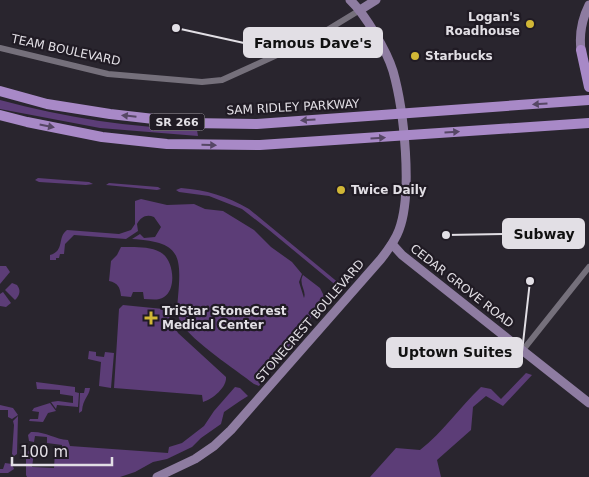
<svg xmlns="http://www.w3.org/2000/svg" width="589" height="477" font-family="'DejaVu Sans',sans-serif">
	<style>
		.green { fill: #5c3d77 }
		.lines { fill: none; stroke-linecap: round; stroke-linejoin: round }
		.street { stroke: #75707b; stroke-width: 6 }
		.secondary { stroke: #8e7ca1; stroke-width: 9 }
		.primary { stroke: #a889c7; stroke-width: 10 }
		.oneway { fill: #564765 }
		.poi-dot { fill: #d1b736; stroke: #201b24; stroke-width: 2 }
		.labels { text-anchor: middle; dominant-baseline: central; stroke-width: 4.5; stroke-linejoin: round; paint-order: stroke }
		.shield { fill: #201b24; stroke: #a8a4ab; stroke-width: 1 }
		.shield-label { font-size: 11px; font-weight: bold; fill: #e2dfe5 }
		.poi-label { font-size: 12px; font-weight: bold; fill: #e2dfe5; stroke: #201b24; text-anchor: start }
		.street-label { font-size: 12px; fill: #e2dfe5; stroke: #201b24 }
		.leader { fill: none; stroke: #e2dfe5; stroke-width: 2 }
		.callout-dot { fill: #e2dfe5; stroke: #201b24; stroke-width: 2 }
		.callout { fill: #e2dfe5; stroke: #e2dfe5; stroke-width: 2 }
		.callout-label { font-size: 14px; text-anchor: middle; font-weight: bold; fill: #111 }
	</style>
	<rect width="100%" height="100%" fill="#29252e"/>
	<g class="green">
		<path d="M0,100C65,118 130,127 197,130L198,136L100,128L0,109Z"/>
		<polygon points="38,178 89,182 93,184 86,185 39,182 35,180"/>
		<polygon points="109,183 158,187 161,189 157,190 106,185"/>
		<path d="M181,188C206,190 227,196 249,209L340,284L338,287L269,230L242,209L209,196L179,192L176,190Z"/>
		<path d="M141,199L167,205L194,204L205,209L223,211L254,230L271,247L292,262L302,274L299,282L304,298C307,291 298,284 303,275L320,288L325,298L323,305L313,314L301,334L271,367L259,386L254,384C236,370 192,341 181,323C177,316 177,306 178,297C182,253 179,242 132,239L140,234L144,238L155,237L161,227L154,217C146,214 141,217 137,224L138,231L126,239L74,235L65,244L64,254H60L59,258H56V260H50V255C65,251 57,237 67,230L119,234L131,230L135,224V201Z"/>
		<path d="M121,247C133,247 149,246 160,252C174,259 177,289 164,297C158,301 151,299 144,299L143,292H133L131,297L121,296C120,287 118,283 109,281L111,261L117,255Z"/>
		<polygon points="0,266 6,266 10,272 0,284"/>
		<path d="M12,283L17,285C21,290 20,295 15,300L5,290Z"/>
		<polygon points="3,292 11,303 6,307 0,306 0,294"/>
		<path d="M123,305L163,309L167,313L178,333L226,377C227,387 213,399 203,402L202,395L114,388L119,309Z"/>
		<polygon points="89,351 96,352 96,356 104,357 105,352 114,353 111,388 99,386 101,362 88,359"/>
		<path d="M526,373L532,375L503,406L486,396L473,407L471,430L437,460L441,477H370L396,448L420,450C443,432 460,407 481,387L491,389L501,399Z"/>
		<polygon points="36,382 75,387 75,392 79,393 78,407 57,405 56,409 51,402 58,401 73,403 73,396 60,394 60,390 37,389"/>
		<path d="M235,387L240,388L248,396L240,401L224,412L221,424L201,438L192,447L167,459L153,462L135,472L120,477H27L26,475V454L28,451L32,450L34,453L32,467L54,468L55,452L62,451V445L47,443V437L35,436L34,442L29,441L28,435L31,432C45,431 54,439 68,440L70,446L168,453L169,447L182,443L204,426L214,411Z"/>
		<path d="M85,388H90C89,397 83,398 82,411L79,413L80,393H84Z"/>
		<polygon points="50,403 56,411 48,413 43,422 29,421 30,419 38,419 39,412 32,411 34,408"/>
		<polygon points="0,405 13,408 18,415 12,419 8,417 8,410 0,410"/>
		<polygon points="18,416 17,454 14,456 12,454 14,425 13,421"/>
		<polygon points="5,463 12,464 14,469 8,473 0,473 0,469 3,469"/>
	</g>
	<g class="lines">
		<g class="street">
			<polyline points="0,48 108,74 202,82 222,80 253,66 314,38 360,10"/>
			<polyline points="523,350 589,267"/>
		</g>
		<g class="secondary">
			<polyline points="360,10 376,0"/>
			<path d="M581,50C579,34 582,19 589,5"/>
			<polyline points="392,244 402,255 589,403"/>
			<path d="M157,477L195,459L214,446L231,430L381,259C388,250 395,241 399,230C413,193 404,110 393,71C387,51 365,14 350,0"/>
		</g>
		<g class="primary">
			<polyline points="581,50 589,87"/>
			<polyline points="0,91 47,104 110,114 189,123 257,124 589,100"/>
			<polyline points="0,115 27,122 102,137 167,144 260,145 589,123"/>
		</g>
	</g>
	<defs><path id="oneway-solid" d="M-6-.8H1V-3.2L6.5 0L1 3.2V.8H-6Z" transform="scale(1.25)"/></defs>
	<g class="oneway">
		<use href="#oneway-solid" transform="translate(540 104) rotate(176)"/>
		<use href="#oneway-solid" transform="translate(129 116) rotate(-174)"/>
		<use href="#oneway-solid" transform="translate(308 120) rotate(176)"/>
		<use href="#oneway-solid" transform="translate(47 126) rotate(11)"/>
		<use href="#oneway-solid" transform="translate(452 132) rotate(-4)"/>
		<use href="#oneway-solid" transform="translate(378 138) rotate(-4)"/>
		<use href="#oneway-solid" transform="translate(209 145) rotate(1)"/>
	</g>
	<g class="poi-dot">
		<circle cx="530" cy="24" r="5"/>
		<circle cx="415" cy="56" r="5"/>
		<circle cx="341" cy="190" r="5"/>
		<path d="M148.5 310.5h5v5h5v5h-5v5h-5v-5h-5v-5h5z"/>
	</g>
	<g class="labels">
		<rect class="shield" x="149.5" y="113.5" width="55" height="17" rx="4"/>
		<g class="shield-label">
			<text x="177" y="122">SR 266</text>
		</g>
		<g class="poi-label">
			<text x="520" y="17" text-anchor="end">Logan's<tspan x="520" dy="14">Roadhouse</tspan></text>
			<text x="425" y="56">Starbucks</text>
			<text x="351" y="190">Twice Daily</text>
			<text x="162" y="311">TriStar StoneCrest<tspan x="162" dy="14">Medical Center</tspan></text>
		</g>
		<g class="street-label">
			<text transform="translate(66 50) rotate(12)">TEAM BOULEVARD</text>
			<text transform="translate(293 107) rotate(-3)">SAM RIDLEY PARKWAY</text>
			<text transform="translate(462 286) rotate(38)">CEDAR GROVE ROAD</text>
			<text transform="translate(310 321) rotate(-49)">STONECREST BOULEVARD</text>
		</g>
	</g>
	<path class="leader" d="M176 28L244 43M446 235L503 234M530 281L522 352"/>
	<g class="callout-dot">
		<circle cx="176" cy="28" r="5"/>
		<circle cx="446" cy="235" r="5"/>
		<circle cx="530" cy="281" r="5"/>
	</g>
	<g class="callout">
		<rect x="244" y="28" width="138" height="29" rx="5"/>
		<rect x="503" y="219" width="81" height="29" rx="5"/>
		<rect x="387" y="338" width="135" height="29" rx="5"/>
	</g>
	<g class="callout-label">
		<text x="313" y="48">Famous Dave's</text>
		<text x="544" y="239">Subway</text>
		<text x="455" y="357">Uptown Suites</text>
	</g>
	<path d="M12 457v8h100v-8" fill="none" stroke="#e2dfe5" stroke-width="2.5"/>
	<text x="20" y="457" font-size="15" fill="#e2dfe5" stroke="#201b24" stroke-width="4" paint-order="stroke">100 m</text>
</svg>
